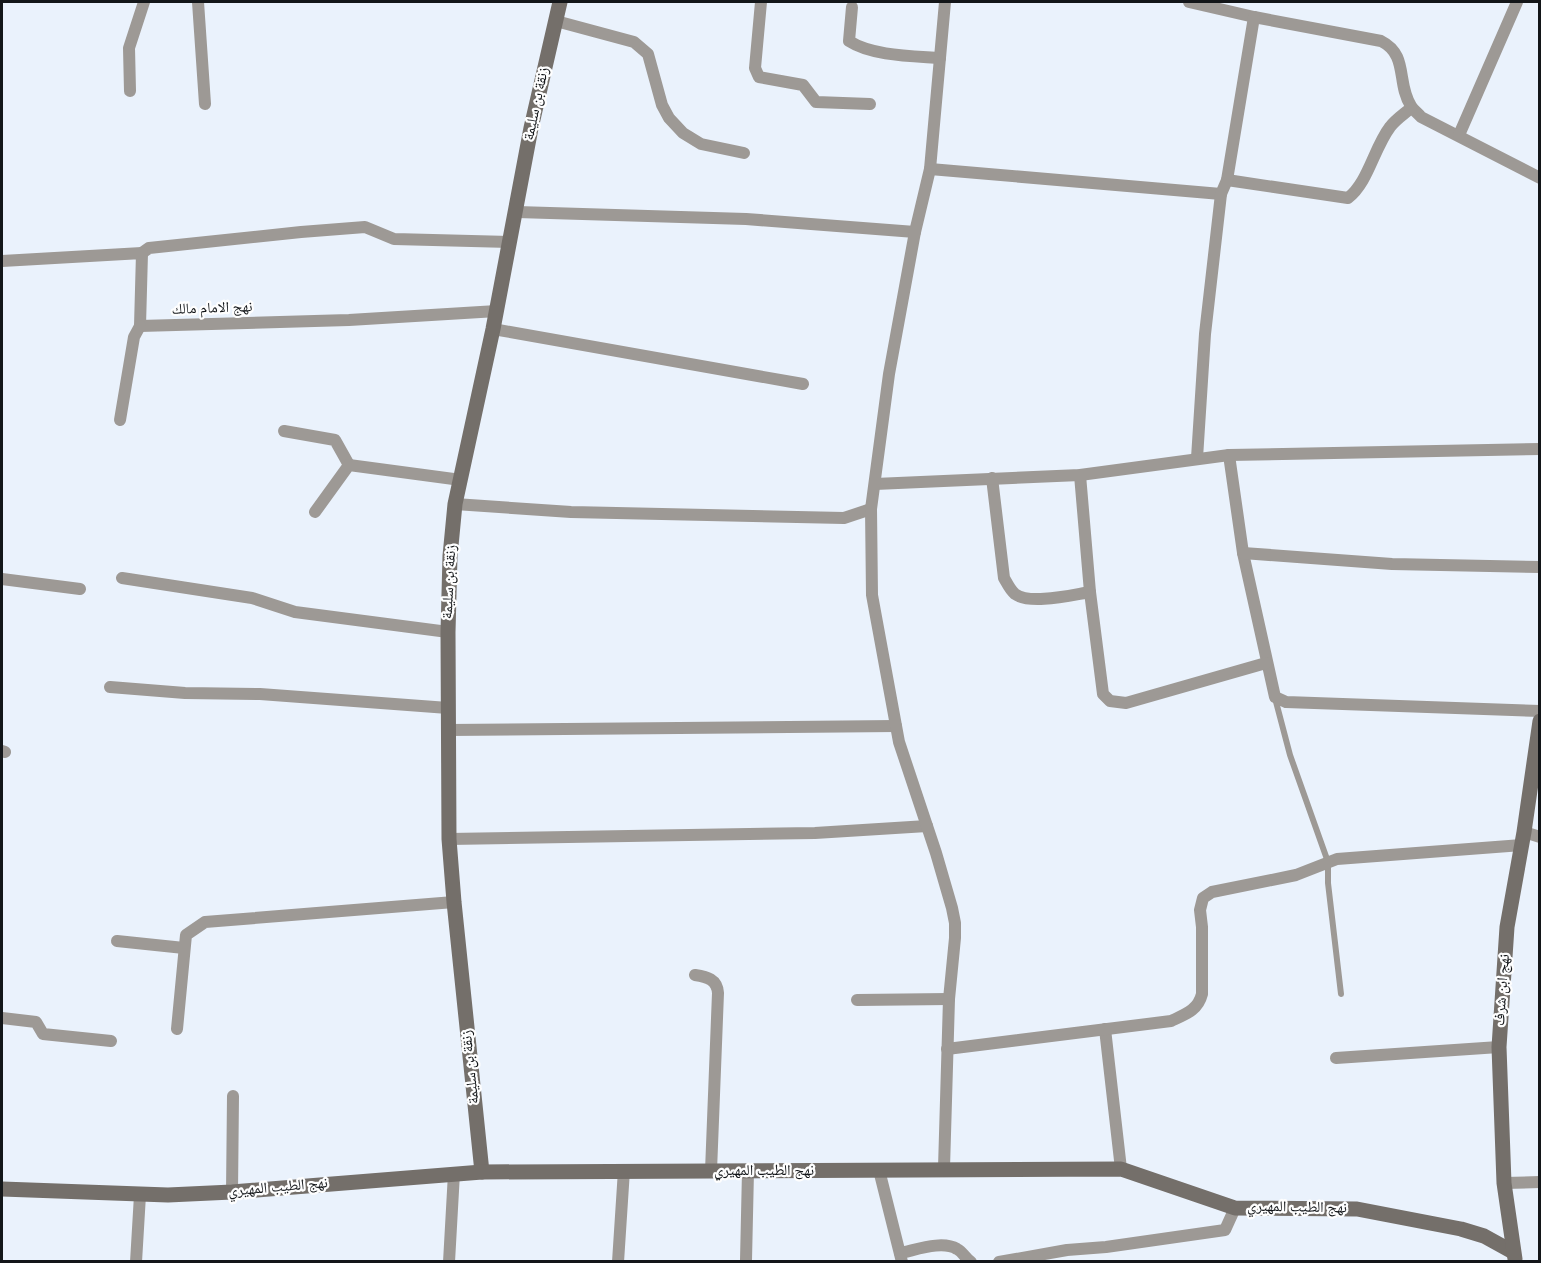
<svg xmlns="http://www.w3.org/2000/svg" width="1541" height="1263" font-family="Overpass,'Noto Naskh Arabic',sans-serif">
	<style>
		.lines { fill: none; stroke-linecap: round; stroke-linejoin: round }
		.lane { stroke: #9d9995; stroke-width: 6 }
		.street { stroke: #9d9995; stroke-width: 12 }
		.secondary { stroke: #746f6a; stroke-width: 15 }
		.labels { text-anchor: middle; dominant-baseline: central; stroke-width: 4.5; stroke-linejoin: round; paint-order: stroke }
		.street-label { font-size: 15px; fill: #131619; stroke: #fefefe }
	</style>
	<rect width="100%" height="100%" fill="#eaf2fc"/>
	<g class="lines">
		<polyline class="lane" points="1275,698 1290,755 1328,862 1328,883 1341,994"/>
		<g class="street">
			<polyline points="198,2 205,104"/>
			<polyline points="761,2 755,68 759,77 803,85 816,102 870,104"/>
			<path d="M1189,2L1254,17L1381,41C1409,55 1396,83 1411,106C1413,110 1418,113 1421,117L1540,178"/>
			<path d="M852,7L849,41C872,56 913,56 940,58"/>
			<polyline points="556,21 634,42 648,54 662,105 669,118 683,133 701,144 744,153"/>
			<polyline points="130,91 129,48 144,2"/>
			<polyline points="1459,135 1517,2"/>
			<polyline points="930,169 1221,194"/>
			<path d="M1227,180L1348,198C1368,183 1374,148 1390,127C1395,120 1404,114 1411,108"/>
			<polyline points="517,212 746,219 915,232"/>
			<polyline points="142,253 149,248 301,232 365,227 394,239 510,242"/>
			<polyline points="2,261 142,253 140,326 349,320 497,311"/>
			<polyline points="493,329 803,384"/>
			<polyline points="120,420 134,337 140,326"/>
			<polyline points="284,431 335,440 349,465"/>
			<polyline points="1229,455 1243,553 1275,697 1286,702 1540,711"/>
			<polyline points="1197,458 1205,334 1221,194 1227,180 1254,17"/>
			<polyline points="1080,475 1090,592 1103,694 1110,701 1126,703 1266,663"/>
			<path d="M992,478L1004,578C1007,583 1010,590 1015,594C1030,605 1071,595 1090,592"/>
			<polyline points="875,484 1080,475 1229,455 1540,449"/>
			<polyline points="455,504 571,512 844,518 871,509"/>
			<polyline points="315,512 349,465 461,480"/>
			<polyline points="1243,553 1392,564 1540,567"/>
			<polyline points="122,578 252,598 295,612 448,632"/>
			<polyline points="2,579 80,589"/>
			<polyline points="110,687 185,693 260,694 448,708"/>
			<polyline points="448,730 896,726"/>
			<polyline points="2,751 5,752"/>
			<polyline points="1524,832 1540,837"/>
			<polyline points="449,839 815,833 927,826"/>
			<polyline points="117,941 184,948"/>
			<path d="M695,975C707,977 717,979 718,993L711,1171"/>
			<polyline points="857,1000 949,999"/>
			<polyline points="2,1018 36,1022 43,1034 111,1041"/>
			<polyline points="177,1029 186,935 205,922 454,902"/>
			<polyline points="1105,1029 1121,1169"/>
			<path d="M947,1049L1171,1021C1186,1014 1198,1010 1202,994V927L1200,910L1203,898L1212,892L1296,875L1337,859L1522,845"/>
			<polyline points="1336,1058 1499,1047"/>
			<polyline points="944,1168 949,999 955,938 955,923 952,908 936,853 899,742 872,595 871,509 889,374 915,232 930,169 945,2"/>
			<polyline points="879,1170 902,1262"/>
			<polyline points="1504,1183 1540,1182"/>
			<polyline points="232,1192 233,1096"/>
			<path d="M900,1253C916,1250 942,1240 957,1249C963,1252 965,1258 971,1262"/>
			<polyline points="746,1260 748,1171"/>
			<polyline points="136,1262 140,1195"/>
			<polyline points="449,1262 454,1173"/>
			<polyline points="618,1262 624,1170"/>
			<polyline points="999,1262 1067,1250 1106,1247 1225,1230 1235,1208"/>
		</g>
		<g class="secondary">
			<polyline points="482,1172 454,902 449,839 448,632 450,556 455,504 493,329 531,128 560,2"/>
			<polyline points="2,1189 168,1195 232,1192 482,1172 1121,1169 1235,1208 1357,1209 1461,1229 1484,1236 1513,1252"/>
			<polyline points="1515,1259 1504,1183 1499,1047 1507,927 1524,832 1540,721"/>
		</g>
	</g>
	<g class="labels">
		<g class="street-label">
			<text transform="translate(537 104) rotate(-78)">زنقة بن سليمة</text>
			<text transform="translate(212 309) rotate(-2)">نهج الامام مالك</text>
			<text transform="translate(450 582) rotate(-87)">زنقة بن سليمة</text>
			<text transform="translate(1503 990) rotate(-86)">نهج ابن شرف</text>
			<text transform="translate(471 1067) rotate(-96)">زنقة بن سليمة</text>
			<text x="764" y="1171">نهج الطيب المهيري</text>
			<text transform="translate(278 1188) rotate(-5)">نهج الطيب المهيري</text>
			<text transform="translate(1297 1208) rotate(1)">نهج الطيب المهيري</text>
		</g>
	</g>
	<rect width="1541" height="1263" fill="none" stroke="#131619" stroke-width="6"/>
</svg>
